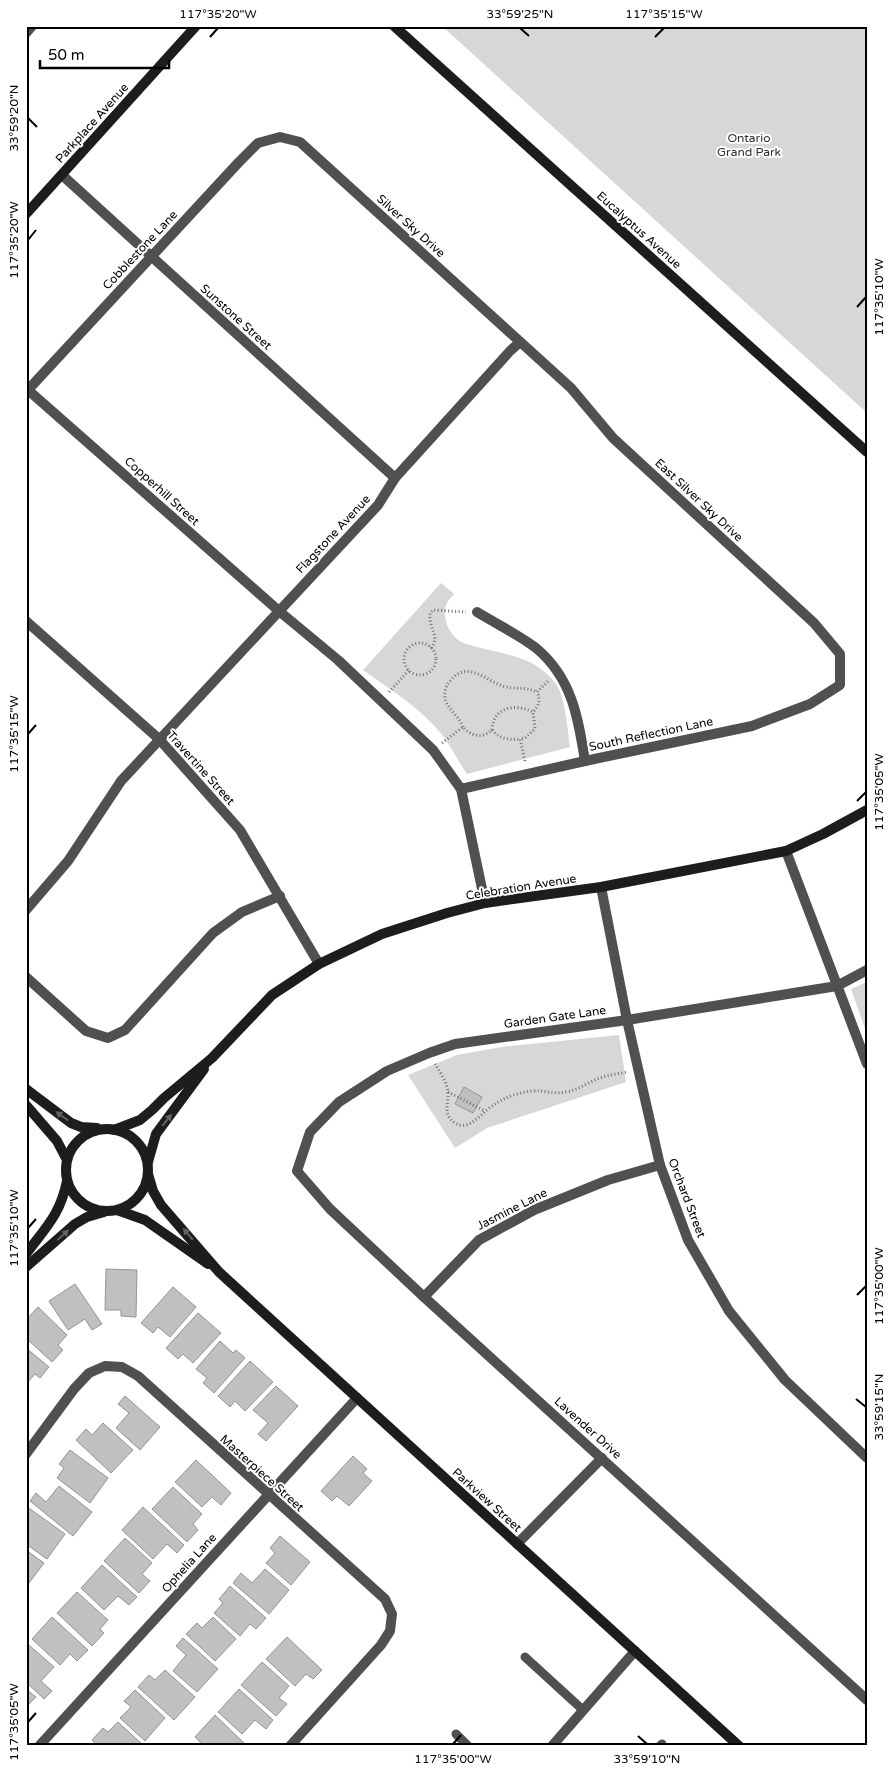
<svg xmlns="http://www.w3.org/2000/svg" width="893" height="1772" font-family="'Varela Round',sans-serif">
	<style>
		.green { fill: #d7d7d7 }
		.building { fill: #c0c0c0; stroke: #949494 }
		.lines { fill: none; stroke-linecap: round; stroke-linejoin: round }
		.path { stroke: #727272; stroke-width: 3; stroke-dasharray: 1 2.5; stroke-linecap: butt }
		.lane { stroke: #505050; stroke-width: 9 }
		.street { stroke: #505050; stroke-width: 10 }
		.secondary { stroke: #1d1d1d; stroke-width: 10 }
		.oneway { fill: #616161 }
		.ticks { fill: none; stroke: #000; stroke-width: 2 }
		.labels { text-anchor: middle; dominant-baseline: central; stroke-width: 4; stroke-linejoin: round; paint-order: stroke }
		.street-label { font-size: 12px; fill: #000; stroke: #fff }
		.park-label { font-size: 12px; fill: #2e2e2e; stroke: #fff }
		.neatline { fill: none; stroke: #000; stroke-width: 2 }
		.ticks-label { font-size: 12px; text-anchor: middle; fill: #000 }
	</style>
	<rect width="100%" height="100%" fill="#fff"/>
	<g class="green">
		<polygon points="442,26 867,26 867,413"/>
		<path d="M441,583L454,594C452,597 448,600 447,603C440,618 451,639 466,644C485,650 504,652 522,659C535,663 548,673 556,684C565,696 568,732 570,747L467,774C459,762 452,749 444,737C422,709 391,690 363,670Z"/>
		<polygon points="867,982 867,1034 851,989"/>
		<polygon points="619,1035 626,1082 487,1128 455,1148 408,1075 457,1055 501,1047"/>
	</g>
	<g class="building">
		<polygon points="464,1087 482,1097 473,1113 455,1104"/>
		<polygon points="106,1269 137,1270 136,1317 121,1316 121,1310 105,1310"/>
		<polygon points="75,1284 102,1324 92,1330 85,1319 68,1330 49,1301"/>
		<polygon points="173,1287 196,1307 170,1337 158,1327 153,1333 141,1323"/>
		<polygon points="38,1307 67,1335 58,1345 63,1350 52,1362 26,1338 26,1320"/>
		<polygon points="198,1313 221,1333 193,1363 183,1354 178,1359 166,1348"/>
		<polygon points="220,1341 233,1353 236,1350 245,1358 214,1393 203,1383 207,1378 196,1369"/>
		<polygon points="26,1348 49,1367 40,1378 35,1374 26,1384"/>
		<polygon points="250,1361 273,1382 245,1411 235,1401 230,1407 218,1396"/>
		<polygon points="276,1386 298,1406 266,1441 258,1434 268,1423 253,1410"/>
		<polygon points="125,1396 160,1427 140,1450 116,1428 129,1413 118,1404"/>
		<polygon points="103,1423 133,1450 111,1473 76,1440 86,1429 92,1435"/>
		<polygon points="70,1450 108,1478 90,1503 57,1478 64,1468 59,1464"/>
		<polygon points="353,1456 367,1469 363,1473 372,1481 349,1506 337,1496 332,1501 321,1491"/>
		<polygon points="196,1460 231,1493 221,1505 212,1497 202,1507 175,1482"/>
		<polygon points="59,1486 92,1512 73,1536 30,1501 36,1493 46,1502"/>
		<polygon points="173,1487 202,1514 193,1524 198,1530 187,1542 152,1509"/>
		<polygon points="26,1506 65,1534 47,1559 26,1544"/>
		<polygon points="143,1507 184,1545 177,1553 167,1544 153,1559 122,1530"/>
		<polygon points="280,1536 310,1562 291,1585 266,1563 275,1553 270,1548"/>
		<polygon points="125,1538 152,1563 142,1574 150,1581 139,1593 104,1561"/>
		<polygon points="26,1550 44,1563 26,1587"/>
		<polygon points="102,1565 137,1597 129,1605 118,1596 104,1610 81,1588"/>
		<polygon points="265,1569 289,1590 269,1614 233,1583 241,1573 252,1583"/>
		<polygon points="230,1586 266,1618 256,1629 250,1624 240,1636 214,1613 223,1603 219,1599"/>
		<polygon points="77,1592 108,1620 100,1629 104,1633 92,1646 57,1613"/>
		<polygon points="52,1617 88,1650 77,1661 70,1654 60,1665 32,1639"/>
		<polygon points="213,1617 236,1639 215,1661 186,1634 197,1623 202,1628"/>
		<polygon points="287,1637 322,1670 313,1679 306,1674 295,1686 266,1659"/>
		<polygon points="183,1638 218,1669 197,1692 173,1671 186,1655 176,1646"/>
		<polygon points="29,1645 54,1667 41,1681 52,1691 44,1699 26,1682 26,1648"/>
		<polygon points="262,1662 289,1686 279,1698 287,1704 276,1716 241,1685"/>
		<polygon points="165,1670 195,1697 174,1720 138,1687 149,1675 155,1680"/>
		<polygon points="26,1689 36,1697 26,1707"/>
		<polygon points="239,1689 273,1720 266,1729 255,1720 242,1734 218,1712"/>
		<polygon points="135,1690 165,1718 145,1741 120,1718 131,1707 124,1701"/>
		<polygon points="215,1715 245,1744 243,1746 204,1746 195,1737"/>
		<polygon points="118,1722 142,1744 140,1746 98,1746 92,1740 103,1728 108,1732"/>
	</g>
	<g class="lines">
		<g class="path">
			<circle cx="420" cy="659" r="16"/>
			<path d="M431,648C441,636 428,628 430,613L433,610L466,612"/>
			<polyline points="389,692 409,670"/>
			<path d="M463,727C459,716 447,709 445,698C444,691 446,685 451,680C468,660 486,681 503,686C515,690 525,686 537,692"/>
			<path d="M492,730C493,707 515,703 533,712"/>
			<path d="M442,743L463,727C471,736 482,739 492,730C500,739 509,740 520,739"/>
			<path d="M525,761L520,739L525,738L535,729L533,712C539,705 541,701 537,692L549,680"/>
			<path d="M435,1064C440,1072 447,1082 448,1092C449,1104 442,1114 455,1123C468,1131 478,1117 487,1110C493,1105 499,1101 506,1098C515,1094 530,1090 540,1091C549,1092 557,1094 566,1092C578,1090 587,1083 597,1079C607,1075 617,1074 627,1072"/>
			<polyline points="448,1092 485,1111"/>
		</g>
		<g class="lane">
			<polyline points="525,1657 583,1710"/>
			<polyline points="456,1734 468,1746"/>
			<polyline points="660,1746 662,1744"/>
		</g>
		<g class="street">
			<polyline points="26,33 32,26"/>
			<polyline points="62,175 395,478"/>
			<polyline points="28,390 279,611 338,660 433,750 461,789 485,903"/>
			<polyline points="26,392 239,162 258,143 280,137 300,142 571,388 613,438 814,623 840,654 840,685 810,704 752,726 585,761 461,789"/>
			<path d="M477,612C495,623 519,635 536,648C572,678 578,717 585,761"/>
			<polyline points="26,621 159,739 240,830 319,964"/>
			<polyline points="786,851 867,1064"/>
			<polyline points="601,887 627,1020 660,1165 688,1240 729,1311 785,1380 867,1458"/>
			<polyline points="26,910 68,861 121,781 378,505 395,478 510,351 520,342"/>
			<polyline points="867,970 837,986 627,1020 455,1044 429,1053 387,1071 339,1102 310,1132 297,1171 330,1209 424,1297 867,1700"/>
			<polyline points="26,977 86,1031 108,1038 125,1030 213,933 242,912 280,896"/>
			<polyline points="424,1297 479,1240 534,1210 608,1180 660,1165"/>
			<polyline points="26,1454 74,1389 89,1373 105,1366 122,1367 138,1376 385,1599 392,1614 390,1631 381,1645 290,1746"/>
			<polyline points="517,1544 602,1458"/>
			<polyline points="39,1746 357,1398"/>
			<polyline points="552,1746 635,1651"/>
		</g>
		<g class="secondary">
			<polyline points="394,26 867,452"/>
			<polyline points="26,214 196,26"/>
			<polyline points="26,1089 71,1123 81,1127 97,1128"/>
			<polyline points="26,1105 57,1141 67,1160"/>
			<circle cx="107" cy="1170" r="41"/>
			<polyline points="114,1130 140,1120 152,1110 164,1098 212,1058 272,995 319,964 382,934 447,913 485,903 601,887 786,851 823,834 867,810"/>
			<polyline points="148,1162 156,1134 204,1069"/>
			<polyline points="148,1174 153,1191 161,1205 219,1272 739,1746"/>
			<polyline points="117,1210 145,1220 208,1264"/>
			<path d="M26,1254C46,1227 60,1215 67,1181"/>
			<polyline points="26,1267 75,1224 87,1217 104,1212"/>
		</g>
	</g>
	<defs><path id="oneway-solid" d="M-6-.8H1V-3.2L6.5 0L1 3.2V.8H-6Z" transform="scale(1.25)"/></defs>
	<g class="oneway">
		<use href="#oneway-solid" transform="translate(62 1116) rotate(-144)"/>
		<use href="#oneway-solid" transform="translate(167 1120) rotate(-51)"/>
		<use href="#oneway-solid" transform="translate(188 1234) rotate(-130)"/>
		<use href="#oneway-solid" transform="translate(63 1235) rotate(-42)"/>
	</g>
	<path class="ticks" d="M520,28L529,36M210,37L218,28M655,37L664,28M28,118L37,127M28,240L36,230M857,307L866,297M28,734L36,725M857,801L866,792M28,1228L36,1219M857,1295L866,1286M856,1399L866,1407M28,1722L36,1713M638,1736L647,1744M453,1744L461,1735"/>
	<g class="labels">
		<g class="street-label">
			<text transform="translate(92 123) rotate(-48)">Parkplace Avenue</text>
			<text transform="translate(411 226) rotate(42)">Silver Sky Drive</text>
			<text transform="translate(639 230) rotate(42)">Eucalyptus Avenue</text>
			<text transform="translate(140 250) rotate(-47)">Cobblestone Lane</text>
			<text transform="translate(236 317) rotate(42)">Sunstone Street</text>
			<text transform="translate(162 491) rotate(42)">Copperhill Street</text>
			<text transform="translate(699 500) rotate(43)">East Silver Sky Drive</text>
			<text transform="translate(333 534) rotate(-47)">Flagstone Avenue</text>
			<text transform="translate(651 734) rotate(-12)">South Reflection Lane</text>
			<text transform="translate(201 768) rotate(48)">Travertine Street</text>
			<text transform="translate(521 887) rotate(-9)">Celebration Avenue</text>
			<text transform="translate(555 1017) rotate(-8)">Garden Gate Lane</text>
			<text transform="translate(687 1198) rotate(69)">Orchard Street</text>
			<text transform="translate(512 1209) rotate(-27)">Jasmine Lane</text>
			<text transform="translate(588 1428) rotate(42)">Lavender Drive</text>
			<text transform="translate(262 1473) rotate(42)">Masterpiece Street</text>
			<text transform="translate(487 1500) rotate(42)">Parkview Street</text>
			<text transform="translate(189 1563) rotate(-48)">Ophelia Lane</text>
		</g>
		<g class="park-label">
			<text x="749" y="138">Ontario<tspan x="749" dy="14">Grand Park</tspan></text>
		</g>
	</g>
	<rect width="893" height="1772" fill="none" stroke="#ffffff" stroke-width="55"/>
	<path d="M40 60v8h129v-8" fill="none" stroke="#000000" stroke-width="2.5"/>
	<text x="48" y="60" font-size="15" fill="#000000" stroke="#ffffff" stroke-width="4" paint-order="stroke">50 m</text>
	<rect x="28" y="28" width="838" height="1716" class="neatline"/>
	<g class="ticks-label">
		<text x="218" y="18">117°35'20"W</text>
		<text x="520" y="18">33°59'25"N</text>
		<text x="664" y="18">117°35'15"W</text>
		<text transform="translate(14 118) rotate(-90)" y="4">33°59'20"N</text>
		<text transform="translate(14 240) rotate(-90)" y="4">117°35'20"W</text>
		<text transform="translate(879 297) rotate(-90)" y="4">117°35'10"W</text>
		<text transform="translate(14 734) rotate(-90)" y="4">117°35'15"W</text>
		<text transform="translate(879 792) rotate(-90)" y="4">117°35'05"W</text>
		<text transform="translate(14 1228) rotate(-90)" y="4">117°35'10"W</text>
		<text transform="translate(879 1286) rotate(-90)" y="4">117°35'00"W</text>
		<text transform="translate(879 1407) rotate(-90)" y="4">33°59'15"N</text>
		<text transform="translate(14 1722) rotate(-90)" y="4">117°35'05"W</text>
		<text x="453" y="1763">117°35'00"W</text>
		<text x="647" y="1763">33°59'10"N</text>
	</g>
</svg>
